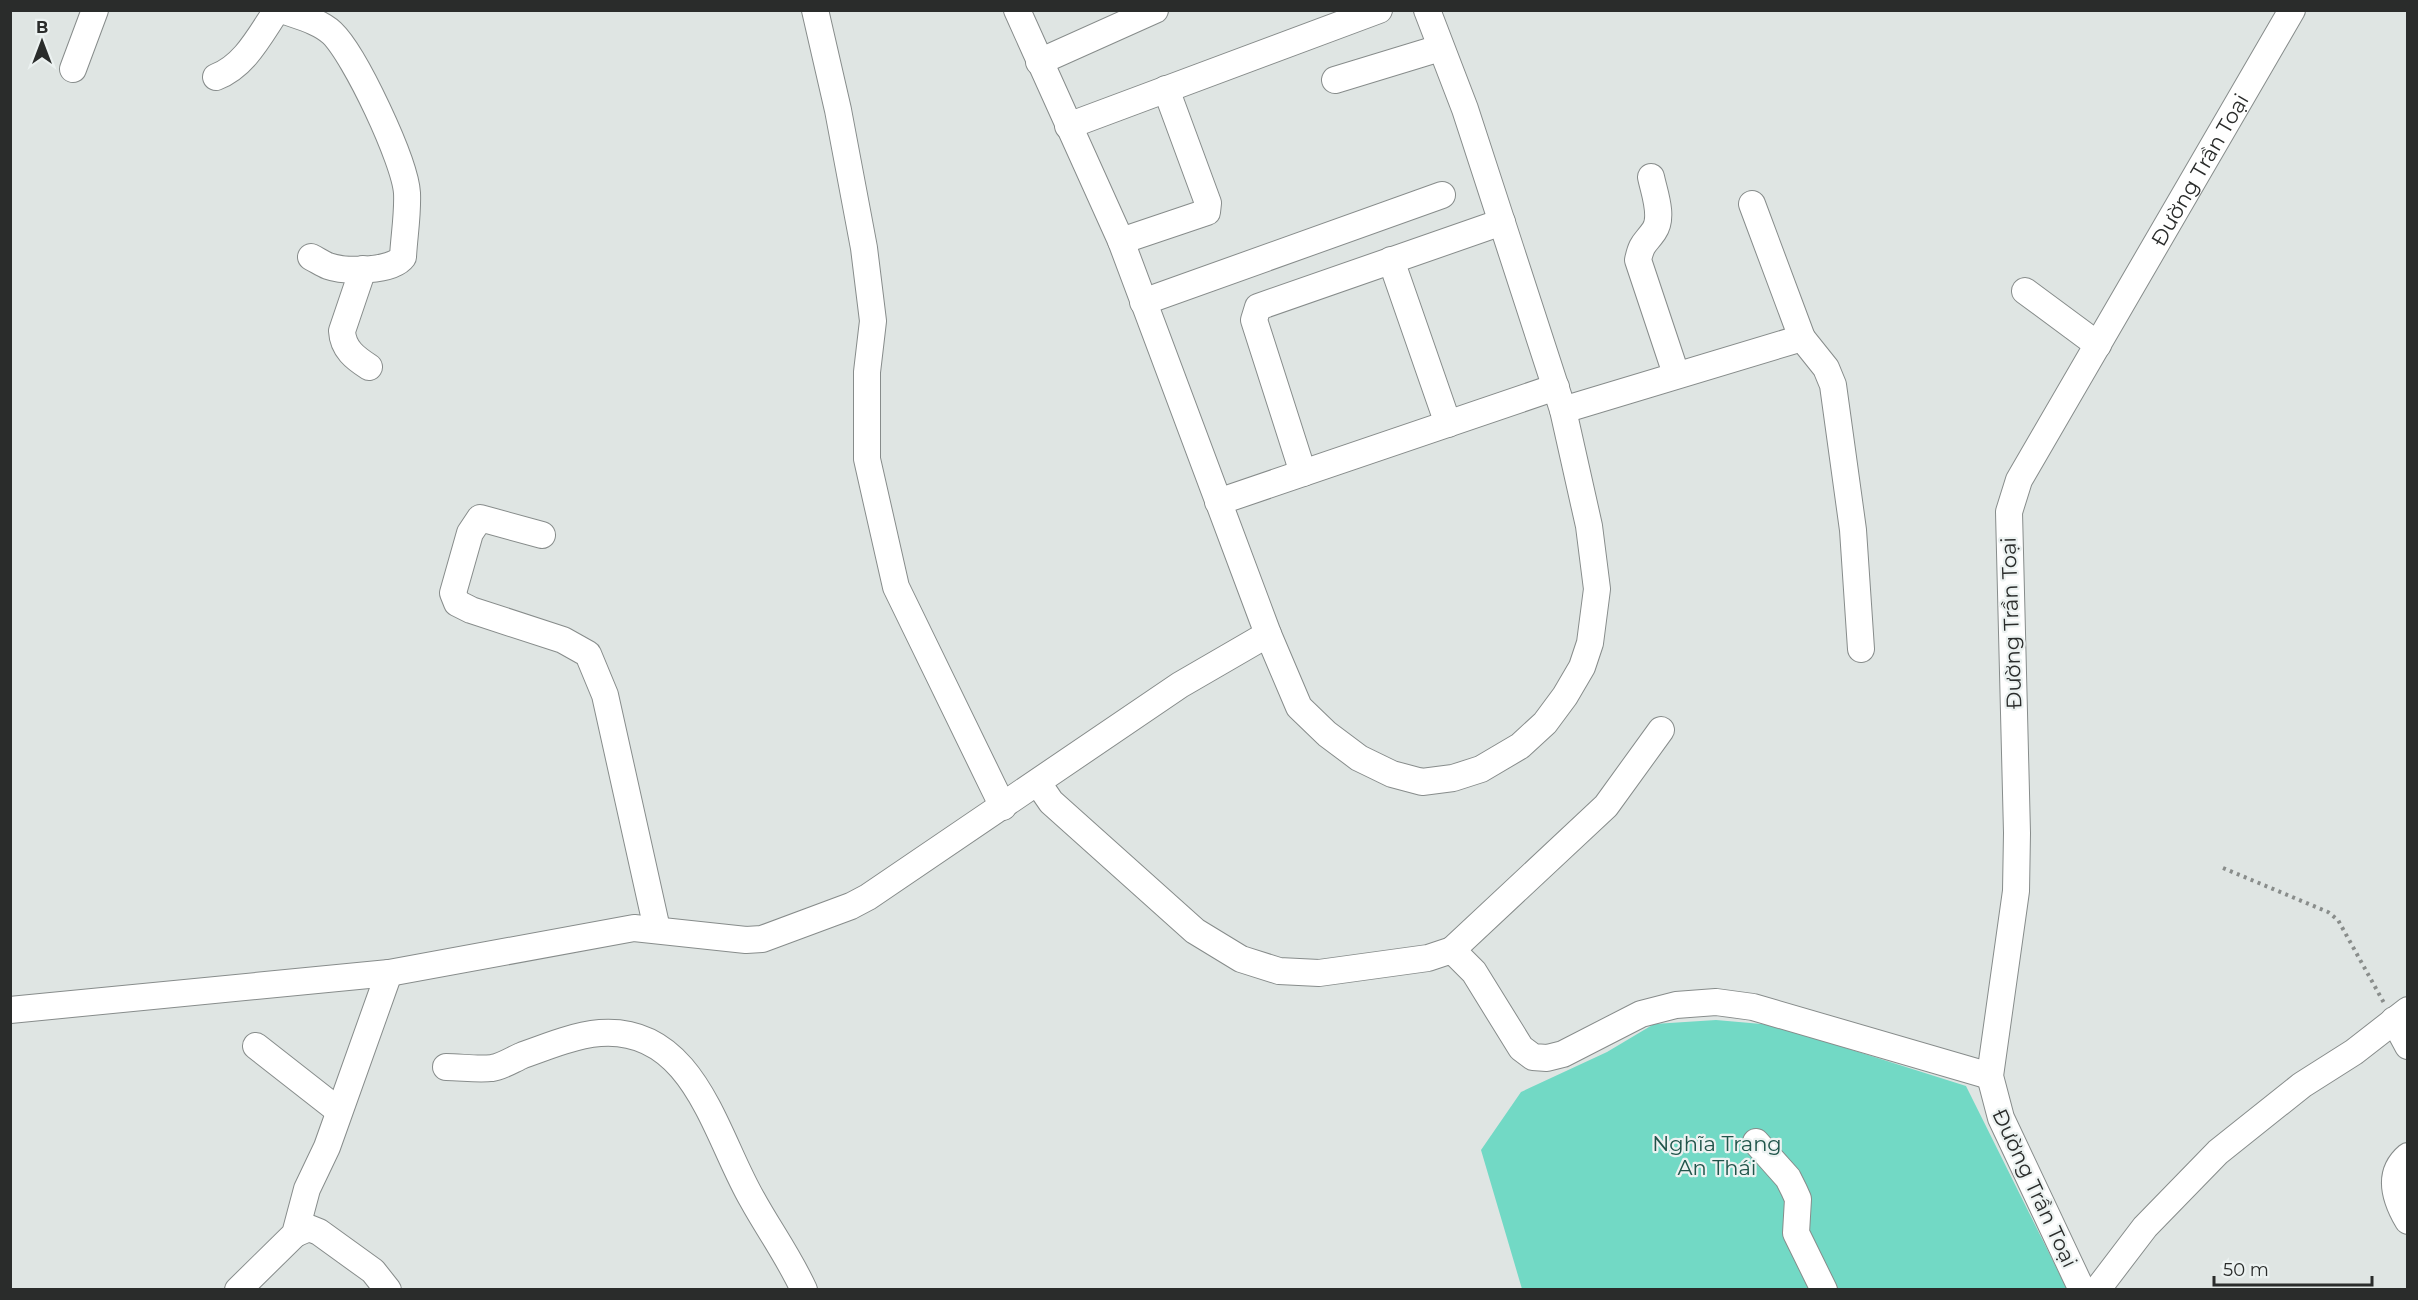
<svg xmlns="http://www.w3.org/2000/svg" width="2418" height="1300" font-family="Montserrat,sans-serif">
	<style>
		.green { fill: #72d9c5 }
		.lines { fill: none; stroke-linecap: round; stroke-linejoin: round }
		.minor-casing { stroke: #878c8b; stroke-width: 28 }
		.path { stroke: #898d8b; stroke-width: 4; stroke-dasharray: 3 4.5; stroke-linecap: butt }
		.minor { stroke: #fff; stroke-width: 26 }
		.labels { text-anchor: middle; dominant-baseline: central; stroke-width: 4.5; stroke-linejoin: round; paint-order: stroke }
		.street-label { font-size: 21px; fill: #2a2c2b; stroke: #ecf2f1 }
		.park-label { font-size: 21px; fill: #21554b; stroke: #ecf2f1 }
	</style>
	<rect width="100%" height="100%" fill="#dfe5e3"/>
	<polygon class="green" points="1716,1020 1773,1025 1966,1086 2067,1289 1522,1289 1481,1150 1521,1092 1607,1052 1654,1024"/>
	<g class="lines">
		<defs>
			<g id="minor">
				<path d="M282,10C298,16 319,21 332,33C355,55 405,161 407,193C408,214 404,237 403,257C392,272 345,272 328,266C323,264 317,260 311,257"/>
				<polyline points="815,10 838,110 864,248 873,321 867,372 867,459 896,587 1003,807"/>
				<polyline points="1039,62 1155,10"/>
				<polyline points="73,69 95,10"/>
				<path d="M216,77C245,66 260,35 277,10"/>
				<polyline points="1335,80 1440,48"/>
				<polyline points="1068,126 1379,10"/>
				<path d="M1651,177C1654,192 1664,217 1654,231C1645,244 1642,242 1638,260L1676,374"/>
				<polyline points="1752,204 1802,338"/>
				<polyline points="1121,241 1207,212 1208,203 1166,89"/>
				<polyline points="1391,260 1448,424"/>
				<path d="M363,269L342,331C343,349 355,358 369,367"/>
				<polyline points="2025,291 2098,345"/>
				<polyline points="1143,302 1442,195"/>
				<polyline points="1563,410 1802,338 1826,368 1833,385 1853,530 1861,649"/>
				<polyline points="1303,473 1254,320 1258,307 1502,222"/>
				<polyline points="1218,502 1556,387"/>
				<polyline points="542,535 480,518 470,533 453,593 457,603 471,610 563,640 588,654 605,695 657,929"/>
				<polyline points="1268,634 1299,707 1327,734 1359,758 1392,774 1422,782 1453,778 1481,769 1520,746 1545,723 1565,696 1582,667 1590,643 1597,589 1589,526 1563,410 1465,109 1427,10"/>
				<polyline points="1038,783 1051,802 1195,931 1241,959 1279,971 1319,973 1428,958 1452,950 1474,972 1521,1048 1533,1057 1547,1058 1563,1054 1641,1014 1676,1005 1716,1002 1753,1007 1990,1076"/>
				<polyline points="1452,950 1606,806 1661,730"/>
				<polyline points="10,1010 389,973 634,928 746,940 762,939 851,906 868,897 1180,685 1268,634 1121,241 1017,10"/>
				<polyline points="2394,1020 2408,1046"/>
				<polyline points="256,1046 339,1111"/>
				<path d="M446,1067C461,1067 478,1070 492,1068C501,1067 512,1060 521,1056C545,1047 575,1035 600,1033C694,1026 715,1135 752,1199C769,1230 789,1257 804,1290"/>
				<polyline points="1756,1142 1788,1178 1794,1190 1798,1199 1796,1233 1824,1290"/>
				<path d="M2408,1156C2387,1174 2395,1199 2408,1221"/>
				<polyline points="295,1234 309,1228 319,1232 373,1271 388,1290"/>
				<polyline points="238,1290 295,1234 307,1189 327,1147 389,973"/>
				<path id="s1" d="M2082,1290L2001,1118L1990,1076L2016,891L2017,833L2009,512L2019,480L2292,10"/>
				<polyline points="2097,1290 2145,1227 2218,1152 2302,1085 2354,1052 2408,1010"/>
			</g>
		</defs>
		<use href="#minor" class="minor-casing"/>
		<polyline class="path" points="2223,868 2328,912 2338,920 2384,1003"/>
		<use href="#minor" class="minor"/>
	</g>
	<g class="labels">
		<g class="street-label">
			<text stroke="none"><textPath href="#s1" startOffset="1192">Đường Trần Toại</textPath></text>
			<text transform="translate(2011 623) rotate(-92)">Đường Trần Toại</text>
			<text transform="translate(2035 1188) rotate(65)">Đường Trần Toại</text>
		</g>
		<g class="park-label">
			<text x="1717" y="1143">Nghĩa Trang<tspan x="1717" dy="24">An Thái</tspan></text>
		</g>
	</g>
	<rect width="2418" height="1300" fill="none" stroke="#2a2c2b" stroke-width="24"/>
	<g transform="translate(42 42)" stroke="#ecf2f1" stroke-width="4.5" paint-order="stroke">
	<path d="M0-4.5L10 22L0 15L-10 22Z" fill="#2a2c2b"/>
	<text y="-9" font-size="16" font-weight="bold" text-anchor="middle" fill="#2a2c2b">B</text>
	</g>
	<path d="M2214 1276v9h158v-9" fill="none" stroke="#2a2c2b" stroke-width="3"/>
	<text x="2223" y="1276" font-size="18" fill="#2a2c2b" stroke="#ecf2f1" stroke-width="4.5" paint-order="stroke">50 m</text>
</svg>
